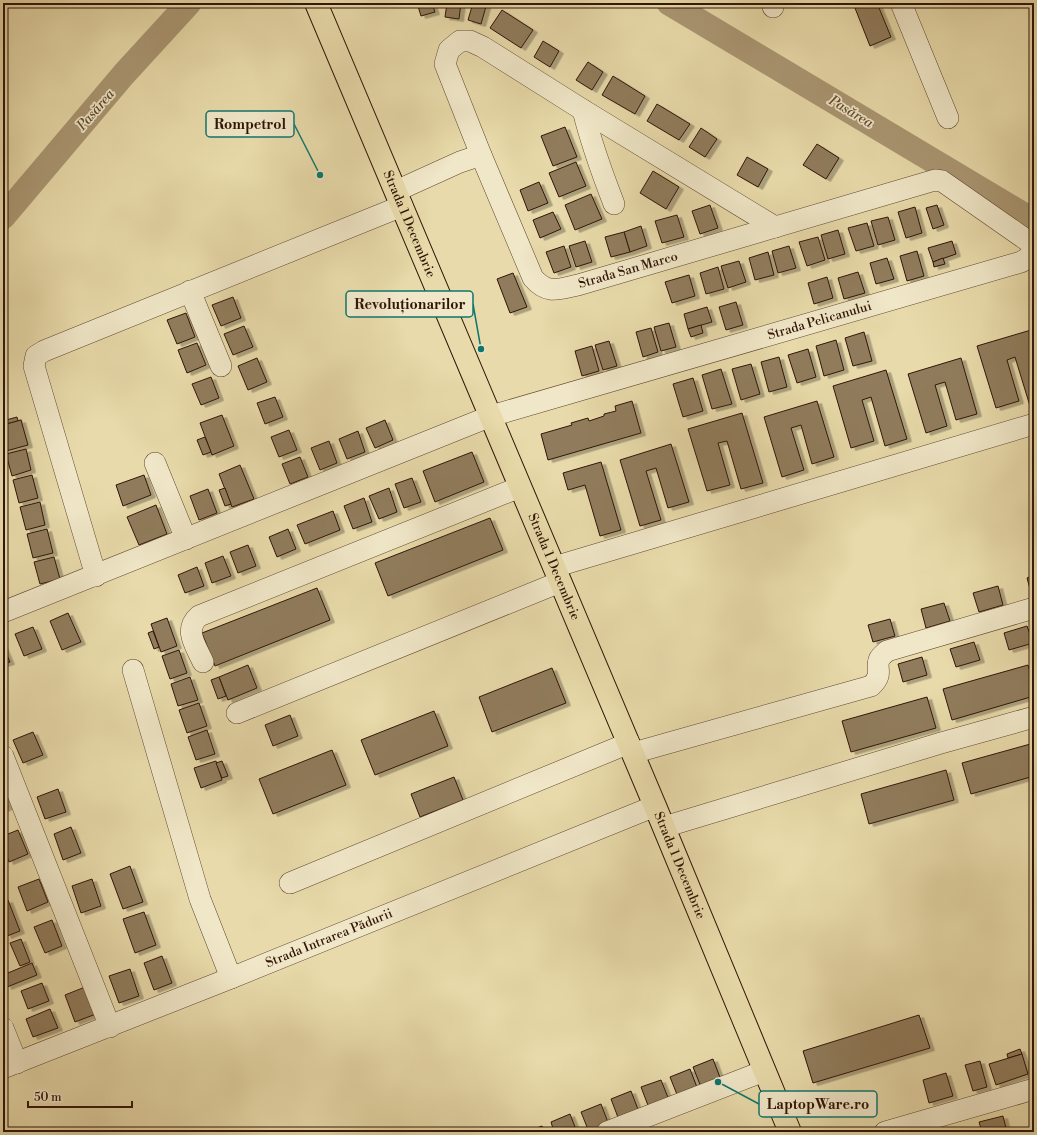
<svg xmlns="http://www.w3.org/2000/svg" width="1037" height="1135" font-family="'Libre Bodoni',serif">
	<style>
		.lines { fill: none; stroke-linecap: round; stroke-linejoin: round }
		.river { stroke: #aa9773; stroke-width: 25 }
		.building { fill: #907b5c; stroke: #311507; filter: url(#shadow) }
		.minor-casing { stroke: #5f4630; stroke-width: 22 }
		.major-casing { stroke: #311507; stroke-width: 24 }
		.minor { stroke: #f0e7c8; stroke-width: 21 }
		.major { stroke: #e8daaa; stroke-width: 22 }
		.labels { text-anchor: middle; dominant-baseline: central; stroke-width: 3.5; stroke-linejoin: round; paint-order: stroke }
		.street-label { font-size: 13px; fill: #311507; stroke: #f0e7c8 }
		.water-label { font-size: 14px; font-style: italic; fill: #614932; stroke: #f0e7c8 }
		.leader { fill: none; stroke: #0f766e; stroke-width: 1.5 }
		.callout-dot { fill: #0f766e; stroke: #f0e7c8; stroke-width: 1.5 }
		.callout { fill: #f0e7c8; stroke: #0f766e; stroke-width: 1.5 }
		.callout-label { font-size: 14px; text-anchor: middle; font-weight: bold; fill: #311507 }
	</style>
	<defs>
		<filter id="shadow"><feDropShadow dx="4.5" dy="2.5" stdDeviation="0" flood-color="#0004"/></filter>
	</defs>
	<rect width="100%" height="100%" fill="#e8daaa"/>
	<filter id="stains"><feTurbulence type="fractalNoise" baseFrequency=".005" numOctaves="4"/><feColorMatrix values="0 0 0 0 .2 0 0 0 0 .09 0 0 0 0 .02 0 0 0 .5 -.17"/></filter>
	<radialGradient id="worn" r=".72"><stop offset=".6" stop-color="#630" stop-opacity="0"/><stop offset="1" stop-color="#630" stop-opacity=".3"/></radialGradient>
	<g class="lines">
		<g class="river">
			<polyline points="669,3 1034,221"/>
			<polyline points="3,217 124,74 189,3"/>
		</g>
	</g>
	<g class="building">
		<polygon points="417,3 432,3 435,12 421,16"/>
		<polygon points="447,3 461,3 459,19 445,17"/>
		<polygon points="473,3 487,3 481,24 468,20"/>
		<polygon points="853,3 877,3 891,37 870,46"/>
		<polygon points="502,10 533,30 521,48 490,28"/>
		<polygon points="543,41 559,51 550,67 534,57"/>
		<polygon points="588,62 603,72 592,90 576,80"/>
		<polygon points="613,76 645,96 635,114 602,95"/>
		<polygon points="657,104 690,124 679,140 647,121"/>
		<polygon points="565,127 577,157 553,166 541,136"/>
		<polygon points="701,128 717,139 705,157 689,147"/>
		<polygon points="817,144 839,158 826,179 803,165"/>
		<polygon points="747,157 768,169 758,187 737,175"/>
		<polygon points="576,162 586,186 559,197 549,173"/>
		<polygon points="653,171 679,187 666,209 640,193"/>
		<polygon points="539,182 548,203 528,211 520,190"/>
		<polygon points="591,194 602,219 575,230 565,205"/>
		<polygon points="710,205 718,228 700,234 692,211"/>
		<polygon points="937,205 944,225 933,229 926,208"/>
		<polygon points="915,207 922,233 906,238 898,212"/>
		<polygon points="553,212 561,229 540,238 533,220"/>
		<polygon points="677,215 684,237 662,243 655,221"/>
		<polygon points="888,217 895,240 878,245 871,221"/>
		<polygon points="867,223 874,246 856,251 848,228"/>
		<polygon points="641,226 647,246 630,252 624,232"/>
		<polygon points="838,230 845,254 828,259 821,235"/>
		<polygon points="624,232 630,252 611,257 605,237"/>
		<polygon points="818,237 825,260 807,266 799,242"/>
		<polygon points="585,241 592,262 576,267 569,246"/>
		<polygon points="952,241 956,254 933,262 928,248"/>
		<polygon points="564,246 571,267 554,273 546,252"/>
		<polygon points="789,246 796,268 778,273 772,251"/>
		<polygon points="917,251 924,276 907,281 900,256"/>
		<polygon points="768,252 774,275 755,280 749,258"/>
		<polygon points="887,258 894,279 876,284 870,263"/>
		<polygon points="943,258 945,264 934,267 933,262"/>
		<polygon points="739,261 746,282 728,288 721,266"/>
		<polygon points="718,267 724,289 706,294 700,273"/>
		<polygon points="858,272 865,293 844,299 838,278"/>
		<polygon points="513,273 527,307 510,313 497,279"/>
		<polygon points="689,275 695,296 672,303 665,282"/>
		<polygon points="827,277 833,298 814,304 808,283"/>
		<polygon points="233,297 241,318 221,326 212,305"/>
		<polygon points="736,302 743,325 726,330 719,307"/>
		<polygon points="707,307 712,322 688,329 684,314"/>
		<polygon points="186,313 195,337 177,344 167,320"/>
		<polygon points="669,323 676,347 661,351 654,327"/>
		<polygon points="701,325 703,333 691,337 688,329"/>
		<polygon points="244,326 253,347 233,355 224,334"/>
		<polygon points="651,328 658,352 643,357 636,332"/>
		<polygon points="1031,330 1034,340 1034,404 1030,406 1015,357 1007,360 1019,401 996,408 977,346"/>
		<polygon points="864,332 872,361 853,366 845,338"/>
		<polygon points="836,340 844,370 824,376 816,346"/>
		<polygon points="609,341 617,366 603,370 595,345"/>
		<polygon points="197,343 206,365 187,373 178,350"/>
		<polygon points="592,346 599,371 582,376 575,351"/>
		<polygon points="808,349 816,377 797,383 788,355"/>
		<polygon points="779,357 787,387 769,392 761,362"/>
		<polygon points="257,358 267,382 248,390 238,366"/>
		<polygon points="961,358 977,414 956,420 945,382 935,385 947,426 926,433 908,374"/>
		<polygon points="751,364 760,394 741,400 732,369"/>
		<polygon points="721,369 732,404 712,409 702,375"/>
		<polygon points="886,370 907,439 885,446 871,397 862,400 874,441 851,448 833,386"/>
		<polygon points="211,377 219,398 201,405 192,384"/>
		<polygon points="693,378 703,411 683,417 673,384"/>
		<polygon points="275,397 283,417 265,424 257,403"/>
		<polygon points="632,401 641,433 548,460 541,434 572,425 571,423 588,418 589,421 604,416 604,414 616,411 615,406"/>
		<polygon points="817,401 834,457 812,464 801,425 791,428 804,470 782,477 764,417"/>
		<polygon points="742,413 763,483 741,489 727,441 718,443 730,485 707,491 688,429"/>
		<polygon points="222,415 234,446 212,455 200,423"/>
		<polygon points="17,417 18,421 7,424 6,420"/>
		<polygon points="21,420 28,445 6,451 3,441 3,425"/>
		<polygon points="385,420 393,440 375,448 366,428"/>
		<polygon points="289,430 297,450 279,457 271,437"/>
		<polygon points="358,431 365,452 347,459 339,439"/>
		<polygon points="205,437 211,452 203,455 197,440"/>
		<polygon points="329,441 337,463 320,470 311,448"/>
		<polygon points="671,444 689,502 668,508 656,468 646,471 661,520 640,526 620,460"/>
		<polygon points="26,449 31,470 12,476 6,454"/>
		<polygon points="472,452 484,482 435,502 423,471"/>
		<polygon points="300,457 308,477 290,484 282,464"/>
		<polygon points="601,462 621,530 600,536 585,485 568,490 563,473"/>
		<polygon points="240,465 254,499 232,507 219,474"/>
		<polygon points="32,475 38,498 19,503 13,480"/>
		<polygon points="144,475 151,495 123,506 116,485"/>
		<polygon points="412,478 421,502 404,508 395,484"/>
		<polygon points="225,488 231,504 225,506 219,490"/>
		<polygon points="389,488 397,512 379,519 369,496"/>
		<polygon points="208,489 217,513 199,520 190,496"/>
		<polygon points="364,498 372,522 353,529 344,506"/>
		<polygon points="40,502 45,525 26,530 20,507"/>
		<polygon points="156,505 167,534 139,545 127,517"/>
		<polygon points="333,511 340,530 305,544 297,525"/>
		<polygon points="490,518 503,550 388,596 375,563"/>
		<polygon points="47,529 53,553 33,558 27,534"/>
		<polygon points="288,529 296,549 277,557 269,537"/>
		<polygon points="248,545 256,566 238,573 230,552"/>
		<polygon points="223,556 231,576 212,583 205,563"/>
		<polygon points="54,557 60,579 40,584 34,562"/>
		<polygon points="197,567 204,586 185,593 178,575"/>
		<polygon points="1034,575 1034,595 1032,596 1027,578"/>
		<polygon points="998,586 1003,605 979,612 973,593"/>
		<polygon points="317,588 330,620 215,666 202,633"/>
		<polygon points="944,603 950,621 926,628 921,609"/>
		<polygon points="68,613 81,642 62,650 50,621"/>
		<polygon points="167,618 177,646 161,652 151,624"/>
		<polygon points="890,619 895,636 873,642 868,625"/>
		<polygon points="1027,626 1033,643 1009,650 1004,633"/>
		<polygon points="33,627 42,649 24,656 15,634"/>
		<polygon points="153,631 159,647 154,649 148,633"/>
		<polygon points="974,642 980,660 956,667 950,649"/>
		<polygon points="3,646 10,662 3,664"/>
		<polygon points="179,650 187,673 170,679 162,656"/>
		<polygon points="922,657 927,675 903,682 898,664"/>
		<polygon points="248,665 257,688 228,700 219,677"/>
		<polygon points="1028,665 1034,686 1034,696 952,720 943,689"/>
		<polygon points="552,668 566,703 492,732 479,697"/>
		<polygon points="190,677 198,700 178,706 171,684"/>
		<polygon points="219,677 226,696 218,699 211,680"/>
		<polygon points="927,697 936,728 851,752 842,721"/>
		<polygon points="199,703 207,726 187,733 179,710"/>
		<polygon points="434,711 448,746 375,775 361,740"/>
		<polygon points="290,715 298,736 273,746 265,725"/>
		<polygon points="207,730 215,754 196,760 188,737"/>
		<polygon points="33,732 43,755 23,763 13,740"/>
		<polygon points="1034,743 1034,776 971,794 962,763"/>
		<polygon points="332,750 346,785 273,814 259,779"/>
		<polygon points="216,761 222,780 201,788 194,768"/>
		<polygon points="222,761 228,776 222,778 216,763"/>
		<polygon points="946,770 954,800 869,824 861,794"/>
		<polygon points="454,777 463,800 420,817 411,794"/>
		<polygon points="58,789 66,812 45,819 37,797"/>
		<polygon points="3,793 8,807 3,809"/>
		<polygon points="71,827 81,853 63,860 54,834"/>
		<polygon points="18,830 28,854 9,862 3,847 3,836"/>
		<polygon points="130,866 143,902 123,909 110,874"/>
		<polygon points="39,879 48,902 27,911 18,887"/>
		<polygon points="92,879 101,906 81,913 72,886"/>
		<polygon points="8,900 20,931 7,936 3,926 3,902"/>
		<polygon points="144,912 156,945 135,953 123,919"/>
		<polygon points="52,920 62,946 45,953 34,927"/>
		<polygon points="21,939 30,962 20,966 10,943"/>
		<polygon points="162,956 172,983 154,990 144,963"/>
		<polygon points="32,963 37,975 7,987 3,975"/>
		<polygon points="130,969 139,996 119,1003 109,976"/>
		<polygon points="42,983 49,1001 28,1009 21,991"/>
		<polygon points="85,987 96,1014 75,1022 65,995"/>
		<polygon points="50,1009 58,1028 33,1037 26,1019"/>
		<polygon points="919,1015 930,1048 813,1083 803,1051"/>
		<polygon points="1020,1049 1022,1054 1008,1058 1007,1054"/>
		<polygon points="1022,1054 1028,1074 996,1085 989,1064"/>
		<polygon points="713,1059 721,1080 701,1087 693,1067"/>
		<polygon points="980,1061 987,1087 973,1091 965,1065"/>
		<polygon points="690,1069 698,1090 678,1097 670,1077"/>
		<polygon points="946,1073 953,1096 929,1103 923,1080"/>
		<polygon points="661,1080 669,1100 649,1108 641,1087"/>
		<polygon points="631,1091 639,1112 619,1120 611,1099"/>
		<polygon points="601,1104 609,1125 589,1132 581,1112"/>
		<polygon points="570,1114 577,1132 554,1132 551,1122"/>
		<polygon points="1003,1116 1007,1132 982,1132 979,1122"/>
		<polygon points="542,1126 545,1132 526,1132"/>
	</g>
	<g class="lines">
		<defs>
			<g id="minor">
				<polyline points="772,3 773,7"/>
				<polyline points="901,3 948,118"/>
				<path d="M583,110C591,143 602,173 614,204"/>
				<polyline points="481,155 445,64 449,50 460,41 470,41 483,47 583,110 775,227"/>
				<polyline points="190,291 221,366"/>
				<polyline points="155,463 186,539"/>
				<polyline points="554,567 1034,424"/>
				<polyline points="96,576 34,366 36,356 44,351 402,206"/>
				<path id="s1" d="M3,612L491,416L1021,262L1031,256L1032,247L1028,241L942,181L935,180L578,285C558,289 548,295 533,278L481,155L460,162L396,191"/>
				<path d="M203,662C196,646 183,630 199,616L520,487"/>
				<polyline points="133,670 200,899 231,978"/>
				<polyline points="237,713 560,582"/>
				<path d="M633,753L871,686C885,673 874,668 880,658C881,656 885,653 887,651L1034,608"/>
				<polyline points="3,756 110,1027"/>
				<polyline points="664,827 941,743 1034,717"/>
				<polyline points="290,883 629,743"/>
				<polyline points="3,1028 17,1063"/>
				<path id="s2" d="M3,1068L231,978L655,806"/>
				<polyline points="607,1132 764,1071"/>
				<polyline points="885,1132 1034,1089"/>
			</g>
			<g id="major">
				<path id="s3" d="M316,3L655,806L790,1132"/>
			</g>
		</defs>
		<use href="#minor" class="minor-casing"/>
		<use href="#major" class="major-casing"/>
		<use href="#minor" class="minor"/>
		<use href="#major" class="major"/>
	</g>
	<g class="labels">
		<g class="street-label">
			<text stroke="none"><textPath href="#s3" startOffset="240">Strada 1 Decembrie</textPath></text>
			<text transform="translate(628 270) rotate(-16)">Strada San Marco</text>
			<text stroke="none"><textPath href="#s1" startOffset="868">Strada Pelicanului</textPath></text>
			<text stroke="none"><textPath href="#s3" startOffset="612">Strada 1 Decembrie</textPath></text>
			<text stroke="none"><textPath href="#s3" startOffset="936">Strada 1 Decembrie</textPath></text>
			<text stroke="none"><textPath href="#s2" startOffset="351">Strada Intrarea Pădurii</textPath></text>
		</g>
		<g class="water-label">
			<text transform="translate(96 110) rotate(-49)">Pasărea</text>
			<text transform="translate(851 112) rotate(31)">Pasărea</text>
		</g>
	</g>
	<path class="leader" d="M320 175L294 124M481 349L473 304M718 1082L759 1104"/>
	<g class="callout-dot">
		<circle cx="320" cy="175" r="4"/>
		<circle cx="481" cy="349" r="4"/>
		<circle cx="718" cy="1082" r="4"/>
	</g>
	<g class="callout">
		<rect x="206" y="111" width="88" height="26" rx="4"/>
		<rect x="346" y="291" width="127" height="26" rx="4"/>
		<rect x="759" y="1091" width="118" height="26" rx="4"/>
	</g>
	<g class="callout-label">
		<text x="250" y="129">Rompetrol</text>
		<text x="410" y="309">Revoluționarilor</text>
		<text x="818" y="1109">LaptopWare.ro</text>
	</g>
	<rect width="1037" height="1135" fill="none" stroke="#e8daaa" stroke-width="16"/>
	<rect x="4" y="4" width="1029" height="1127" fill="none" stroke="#311507" stroke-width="2"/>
	<rect x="8" y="8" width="1021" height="1119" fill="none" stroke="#311507"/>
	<path d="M28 1101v6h104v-6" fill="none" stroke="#311507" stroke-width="2"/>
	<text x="34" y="1101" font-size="12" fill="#311507" stroke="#f0e7c8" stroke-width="3" paint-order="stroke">50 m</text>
	<rect width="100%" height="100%" filter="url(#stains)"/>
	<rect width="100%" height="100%" fill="url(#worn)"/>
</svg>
